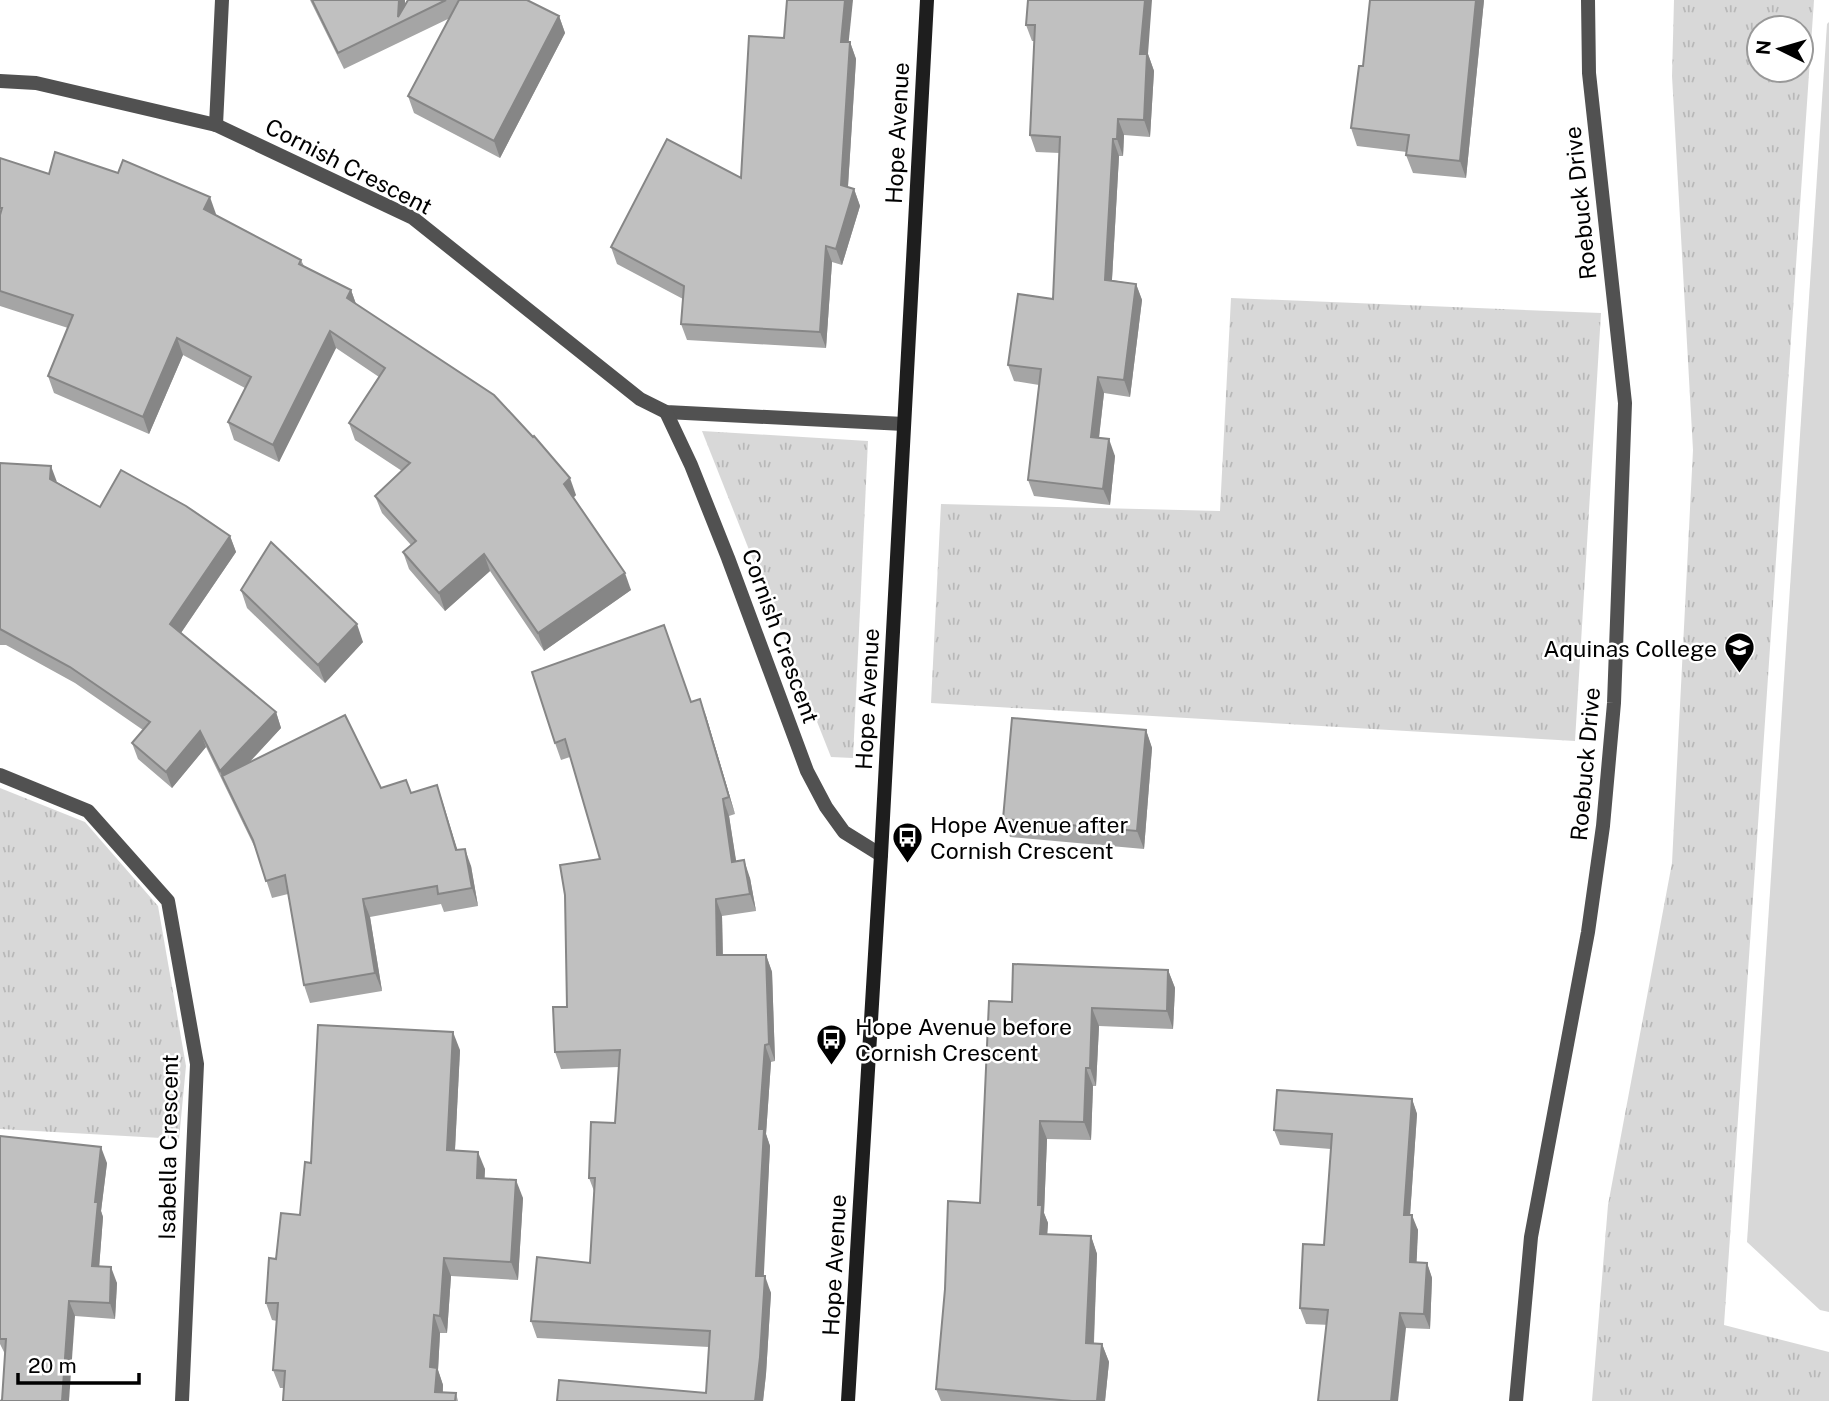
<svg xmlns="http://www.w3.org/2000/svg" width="1829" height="1401" font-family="'Public Sans',sans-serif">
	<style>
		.grass { fill: url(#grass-tufts); fill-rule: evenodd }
		.garden { fill: #d8d8d8 }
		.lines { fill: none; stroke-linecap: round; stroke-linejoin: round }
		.street { stroke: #515151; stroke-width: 14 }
		.secondary { stroke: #1e1e1e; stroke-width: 14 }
		.wall { fill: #a5a5a5 }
		.shaded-wall { fill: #868686 }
		.building { fill: #c0c0c0; stroke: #868686; stroke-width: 2 }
		.labels { text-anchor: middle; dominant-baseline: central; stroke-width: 5; stroke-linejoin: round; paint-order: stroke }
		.street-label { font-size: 23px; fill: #000; stroke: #fff }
		.poi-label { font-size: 23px; fill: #000; stroke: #fff; text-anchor: start }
	</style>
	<defs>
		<pattern id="grass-tufts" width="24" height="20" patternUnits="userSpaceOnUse" patternTransform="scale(1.75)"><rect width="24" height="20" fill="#d8d8d8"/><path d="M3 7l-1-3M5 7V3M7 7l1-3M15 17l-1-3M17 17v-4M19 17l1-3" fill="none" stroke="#b8b8b8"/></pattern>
	</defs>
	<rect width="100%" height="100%" fill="#fff"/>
	<g class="grass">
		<path d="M1674,0H1814L1724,1325L1829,1352V1401H1592L1608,1205L1672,863L1693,450L1672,76ZM1759,28H1801V70H1759Z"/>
		<polygon points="1231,298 1601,313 1575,741 931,703 941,504 1220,511"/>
		<polygon points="702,431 868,441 853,758 831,757"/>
		<polygon points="0,788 85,822 158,906 186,1066 179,1139 0,1129"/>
	</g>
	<polygon class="garden" points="1829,22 1829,1312 1820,1310 1747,1242 1827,24"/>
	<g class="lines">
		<g class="street">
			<polyline points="0,81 36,83 216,125 413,218 640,399 666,412 904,424"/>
			<polyline points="216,125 222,0"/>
			<polyline points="666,412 691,465 728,558 807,771 826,807 844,832 881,855"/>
			<polyline points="0,775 88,811 168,901 197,1064 182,1401"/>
			<polyline points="1516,1401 1531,1237 1588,932 1603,826 1614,703 1625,403 1589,73 1588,0"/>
		</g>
		<polyline class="secondary" points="848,1401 881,855 927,0"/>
	</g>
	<g class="wall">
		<polygon points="310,0 405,0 405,6 408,0 527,0 559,16 565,33 500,158 414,113 408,96 450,18 344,69"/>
		<polygon points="1028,0 1148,54 1154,71 1150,137 1124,135 1123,156 1119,156 1112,280 1136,284 1142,300 1130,397 1104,393 1099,438 1115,456 1110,505 1034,496 1028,480 1039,385 1014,381 1008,365 1053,299 1060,153 1036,152 1030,135 1035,41 1032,41 1026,25"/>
		<polygon points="1484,0 1466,178 1413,173 1406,155 1407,152 1357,146 1351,128 1363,66"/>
		<polygon points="784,38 850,42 856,59 848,187 854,189 860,206 842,265 832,262 826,348 687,340 681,324 683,299 617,264 611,247 741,178"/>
		<polygon points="0,158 49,174 216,214 216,215 301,260 304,266 351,290 356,304 576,495 573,498 631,590 544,651 490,571 445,611 409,569 403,552 411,545 382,513 375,496 402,471 355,440 349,423 379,377 336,348 279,462 234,440 228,422 245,388 183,355 149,434 54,393 48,376 68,328 0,306"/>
		<polygon points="0,463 57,482 100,507 230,536 236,552 181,633 276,712 281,728 249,763 381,788 406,780 411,793 437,785 457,850 471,866 478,906 444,912 441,904 370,917 382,991 310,1003 304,985 288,894 272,898 257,852 206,747 172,788 138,759 132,743 143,730 75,683 6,645 0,645"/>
		<polygon points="241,590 363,642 325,683 247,608"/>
		<polygon points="691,702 706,716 735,814 729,816 736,862 750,878 756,911 722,916 723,955 766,955 772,972 775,1061 771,1062 766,1134 770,1146 763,1276 771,1293 766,1374 763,1401 557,1401 706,1393 709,1347 537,1338 531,1321 590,1263 594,1191 589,1178 615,1123 619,1067 561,1069 555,1052 567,1007 600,859 570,757 561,760 555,743"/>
		<polygon points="1146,730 1152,748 1144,849 1010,837 1003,819"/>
		<polygon points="1168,970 1175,988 1173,1029 1099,1026 1096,1086 1093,1086 1091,1140 1047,1139 1044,1213 1048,1223 1047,1235 1091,1236 1097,1254 1094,1343 1102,1344 1109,1362 1105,1401 941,1401 936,1389 980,1203 1012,1002"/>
		<polygon points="460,1050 455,1150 485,1169 484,1178 523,1198 518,1280 451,1276 447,1333 440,1333 438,1370 443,1385 443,1393 456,1393 458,1401 283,1401 284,1388 280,1388 273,1370 277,1321 272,1320 266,1303 276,1259 300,1215 311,1163"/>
		<polygon points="1412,1099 1417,1114 1410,1215 1418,1230 1416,1262 1427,1263 1432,1278 1430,1329 1306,1324 1300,1308 1324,1245 1331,1149 1280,1145 1274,1130"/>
		<polygon points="0,1136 107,1163 101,1211 103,1217 99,1267 117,1283 115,1319 75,1316 2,1400 5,1354 0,1344"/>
	</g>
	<g class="shaded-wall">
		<polygon points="399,0 405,0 404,20 398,17"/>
		<polygon points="845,0 853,0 847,58 841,42"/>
		<polygon points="1145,0 1152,0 1148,54 1154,71 1150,137 1144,120 1140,54"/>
		<polygon points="1476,0 1484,0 1466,178 1460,161"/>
		<polygon points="559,16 565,33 500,158 494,141"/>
		<polygon points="850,42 856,59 847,201 841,185"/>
		<polygon points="1118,119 1124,135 1123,156 1117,139"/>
		<polygon points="1113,139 1119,156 1111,296 1105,280"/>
		<polygon points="854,189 860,206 842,265 836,249"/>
		<polygon points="210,197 216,214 211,226 204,209"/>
		<polygon points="826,246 832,262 826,348 820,332"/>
		<polygon points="1136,284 1142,300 1130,397 1124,380"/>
		<polygon points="351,290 357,307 347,298"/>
		<polygon points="330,331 336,348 279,462 273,445"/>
		<polygon points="177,338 183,355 149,434 143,417"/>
		<polygon points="1098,377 1104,393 1097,454 1091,437"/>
		<polygon points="1109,439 1115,456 1110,505 1103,489"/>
		<polygon points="51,466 57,482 50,479"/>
		<polygon points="570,478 576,495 570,501 564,484"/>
		<polygon points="230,536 236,552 176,640 170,624"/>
		<polygon points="484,554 490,571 445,611 439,593"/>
		<polygon points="625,573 631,590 544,651 538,633"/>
		<polygon points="357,624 363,642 325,683 318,665"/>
		<polygon points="700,699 706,716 735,814 729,797"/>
		<polygon points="276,712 281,728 227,786 222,776 226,787 220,771"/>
		<polygon points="1146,730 1152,748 1144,849 1137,831"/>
		<polygon points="200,731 206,747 172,788 166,772"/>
		<polygon points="437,785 443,803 463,868 456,850"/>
		<polygon points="723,799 729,816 739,879 732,862"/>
		<polygon points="465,849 471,866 478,906 472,888"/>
		<polygon points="744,860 750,878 756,911 750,894"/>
		<polygon points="363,899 370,917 382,991 375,973"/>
		<polygon points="716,899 722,916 723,973 717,955"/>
		<polygon points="766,955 772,972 775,1061 769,1044"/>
		<polygon points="1168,970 1175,988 1173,1029 1167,1011"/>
		<polygon points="1092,1008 1099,1026 1096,1086 1090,1068"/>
		<polygon points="453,1032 460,1050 454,1168 447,1150"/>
		<polygon points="765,1045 771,1062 766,1134 770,1146 763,1293 756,1276 759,1129"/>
		<polygon points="1086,1068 1093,1086 1091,1140 1084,1122"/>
		<polygon points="1412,1099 1417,1114 1409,1230 1404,1215"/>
		<polygon points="1040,1121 1047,1139 1044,1213 1048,1223 1046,1252 1040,1234 1038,1205"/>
		<polygon points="101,1147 107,1163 101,1211 103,1217 98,1282 92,1266 95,1202"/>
		<polygon points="478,1152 485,1169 484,1195 477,1178"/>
		<polygon points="516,1180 523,1198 518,1280 511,1262"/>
		<polygon points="1412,1215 1418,1230 1416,1277 1410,1262"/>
		<polygon points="1091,1236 1097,1254 1093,1360 1086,1343"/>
		<polygon points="444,1258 451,1276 447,1333 440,1316"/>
		<polygon points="1427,1263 1432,1278 1430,1329 1424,1314"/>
		<polygon points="111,1267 117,1283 115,1319 110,1303"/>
		<polygon points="765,1276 771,1293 766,1374 763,1401 755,1401"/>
		<polygon points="69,1301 75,1316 69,1401 62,1401"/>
		<polygon points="1400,1313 1406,1328 1398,1401 1391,1401"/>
		<polygon points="434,1315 440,1333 438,1370 443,1385 442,1401 435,1392 430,1367"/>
		<polygon points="1102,1344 1109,1362 1105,1401 1097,1401"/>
	</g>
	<g class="building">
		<polygon points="312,0 399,0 398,17 408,0 446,0 338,53"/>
		<polygon points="459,0 527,0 559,16 494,141 408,96"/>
		<polygon points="787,0 845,0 841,42 850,42 841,185 854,189 836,249 826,246 820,332 681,324 684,286 611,247 667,139 741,178 749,36 784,38"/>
		<polygon points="1028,0 1145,0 1140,54 1147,54 1144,120 1118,119 1117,139 1113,139 1105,280 1136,284 1124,380 1098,377 1091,437 1109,439 1103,489 1028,480 1041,369 1008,365 1018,294 1053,299 1060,137 1030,135 1035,25 1026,25"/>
		<polygon points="1370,0 1476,0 1460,161 1406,155 1409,135 1351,128 1359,66 1363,66"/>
		<polygon points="55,152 118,173 123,160 210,197 204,209 301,260 299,264 351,290 347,298 494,395 533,437 534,436 570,478 564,484 625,573 538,633 484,554 439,593 403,552 416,541 375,496 410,463 349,423 385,368 330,331 273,445 228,422 251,377 177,338 143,417 48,376 73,315 0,291 0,215 2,208 0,208 0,158 49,174"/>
		<polygon points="0,463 51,466 50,479 100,507 121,470 186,506 230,536 170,624 276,712 220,771 200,731 166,772 132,743 150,722 70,667 0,629"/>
		<polygon points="271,542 357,624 318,665 241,590"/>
		<polygon points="664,625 691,702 700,699 729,797 723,799 732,862 744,860 750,894 716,899 717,955 766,955 769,1044 765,1045 759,1129 764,1129 756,1276 765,1276 760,1357 755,1401 557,1401 559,1380 706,1393 710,1331 531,1321 537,1257 590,1263 595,1178 589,1178 591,1122 615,1123 620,1050 555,1052 553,1007 567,1007 565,895 560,865 600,859 565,739 555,743 532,672"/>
		<polygon points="345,715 381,788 406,780 411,793 437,785 456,850 465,849 472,888 438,894 437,886 363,899 375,973 304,985 285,875 266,881 253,840 222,776"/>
		<polygon points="1012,718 1146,730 1137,831 1003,819"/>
		<polygon points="1013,964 1168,970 1167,1011 1092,1008 1090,1068 1086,1068 1084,1122 1040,1121 1038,1205 1042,1205 1040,1234 1091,1236 1086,1343 1102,1344 1097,1401 1072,1401 936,1389 945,1289 948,1201 980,1203 989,1001 1012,1002"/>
		<polygon points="318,1025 453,1032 447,1150 478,1152 477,1178 516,1180 511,1262 444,1258 440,1316 434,1315 430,1367 437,1368 435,1392 456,1393 455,1401 283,1401 285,1371 273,1370 278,1303 266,1303 269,1258 276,1259 281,1213 300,1215 305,1162 311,1163"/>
		<polygon points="1277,1090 1412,1099 1404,1215 1412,1215 1410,1262 1427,1263 1424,1314 1400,1313 1391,1401 1318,1401 1328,1310 1300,1308 1303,1244 1324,1245 1332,1134 1274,1130"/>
		<polygon points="0,1136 101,1147 95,1202 98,1202 92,1266 111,1267 110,1303 69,1301 62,1401 0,1401 2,1400 6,1339 0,1339"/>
	</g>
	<defs>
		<symbol id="school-pin" viewBox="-11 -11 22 30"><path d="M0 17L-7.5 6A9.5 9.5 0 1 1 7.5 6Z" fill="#000" stroke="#fff"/><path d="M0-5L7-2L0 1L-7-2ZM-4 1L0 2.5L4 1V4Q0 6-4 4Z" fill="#fff"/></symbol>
		<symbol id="bus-pin" viewBox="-11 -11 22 30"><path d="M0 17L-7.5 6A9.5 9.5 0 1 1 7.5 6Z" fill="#000" stroke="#fff"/><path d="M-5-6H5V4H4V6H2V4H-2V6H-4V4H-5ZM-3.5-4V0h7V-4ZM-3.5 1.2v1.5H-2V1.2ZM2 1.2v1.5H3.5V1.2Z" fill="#fff"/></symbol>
	</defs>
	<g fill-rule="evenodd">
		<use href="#school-pin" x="1722" y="630" width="35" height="47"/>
		<use href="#bus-pin" x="890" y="820" width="35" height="47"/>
		<use href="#bus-pin" x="814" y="1022" width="35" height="47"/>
	</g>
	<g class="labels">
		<g class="street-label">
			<text transform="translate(897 133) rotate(-87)">Hope Avenue</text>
			<text transform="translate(349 166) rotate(27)">Cornish Crescent</text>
			<text transform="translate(1580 203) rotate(-96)">Roebuck Drive</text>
			<text transform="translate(781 636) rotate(70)">Cornish Crescent</text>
			<text transform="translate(867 699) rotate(-87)">Hope Avenue</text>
			<text transform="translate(1585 764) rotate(-85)">Roebuck Drive</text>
			<text transform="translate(168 1147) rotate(-89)">Isabella Crescent</text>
			<text transform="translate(834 1265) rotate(-87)">Hope Avenue</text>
		</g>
		<g class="poi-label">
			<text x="1717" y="648" text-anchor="end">Aquinas College</text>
			<text x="930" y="824">Hope Avenue after<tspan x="930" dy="26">Cornish Crescent</tspan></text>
			<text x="855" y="1026">Hope Avenue before<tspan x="855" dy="26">Cornish Crescent</tspan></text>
		</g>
	</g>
	<g transform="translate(1780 49) rotate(275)"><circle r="33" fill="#ffffff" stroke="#999999" stroke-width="2"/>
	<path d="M0-5L12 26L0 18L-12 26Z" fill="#000000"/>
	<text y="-10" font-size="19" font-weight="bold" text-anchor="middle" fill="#000000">N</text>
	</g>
	<path d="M18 1373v10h121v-10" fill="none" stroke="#000000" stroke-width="3.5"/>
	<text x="28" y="1373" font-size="21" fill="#000000" stroke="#ffffff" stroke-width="5" paint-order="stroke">20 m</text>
</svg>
